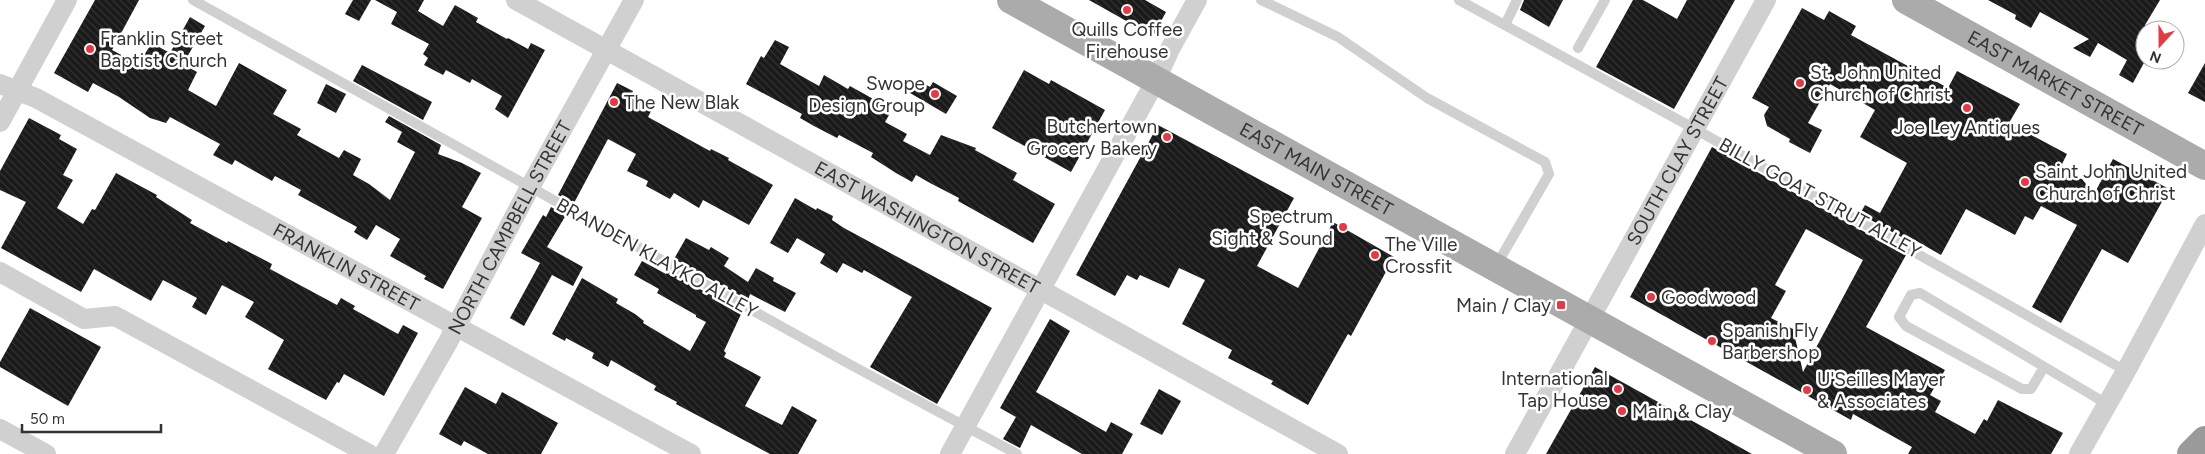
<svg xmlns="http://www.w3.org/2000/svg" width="2205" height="454" font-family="Figtree,sans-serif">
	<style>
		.building { fill: url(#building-back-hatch); fill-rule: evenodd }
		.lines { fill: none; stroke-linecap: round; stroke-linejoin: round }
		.service { stroke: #d0d0d0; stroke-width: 10 }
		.minor { stroke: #d0d0d0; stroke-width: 20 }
		.primary { stroke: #ababab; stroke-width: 28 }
		.motorway { stroke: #9a9a9a; stroke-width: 28 }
		.poi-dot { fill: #e63946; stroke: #fff; stroke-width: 2 }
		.labels { text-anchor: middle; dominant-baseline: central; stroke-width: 5; stroke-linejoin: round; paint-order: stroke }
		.poi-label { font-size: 19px; fill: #333; stroke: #fff; text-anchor: start }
		.street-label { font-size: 19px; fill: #333; stroke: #fff }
	</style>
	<defs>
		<pattern id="building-back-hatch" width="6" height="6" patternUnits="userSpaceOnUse" patternTransform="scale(1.25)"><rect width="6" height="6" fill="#1a1a1a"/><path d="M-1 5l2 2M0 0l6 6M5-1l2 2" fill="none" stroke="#333"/></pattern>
	</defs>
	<rect width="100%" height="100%" fill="#fff"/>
	<g class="building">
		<polygon points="95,0 139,0 112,50 138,64 152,43 170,53 190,17 205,26 183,64 197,72 188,90 216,106 239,63 287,90 273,114 301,129 297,135 339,158 344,150 361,159 353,175 369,184 390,200 415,152 397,142 402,132 385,122 389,116 441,145 438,154 462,163 481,173 462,207 482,218 443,289 424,279 426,276 390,256 400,239 376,225 367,240 354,232 357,227 298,195 301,190 275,176 272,181 235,160 232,165 213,155 220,144 170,117 166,123 150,118 119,97 93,83 88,92 54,73"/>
		<polygon points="353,0 371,0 359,21 345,14"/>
		<polygon points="375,0 424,0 418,11 443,26 455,5 478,18 476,22 507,39 508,38 528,49 531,43 545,50 508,118 495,109 502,96 472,79 470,83 446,70 443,75 424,65 428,58 423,54 429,44 391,24 397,12"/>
		<polygon points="1089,0 1145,0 1166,12 1153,36"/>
		<polygon points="1524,0 1563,0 1549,27 1520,10"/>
		<polygon points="1633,0 1643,0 1677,19 1687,0 1735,0 1674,109 1596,67"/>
		<polygon points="1988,0 2160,0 2145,25 2145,61 2133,83 2119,75 2127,60 2098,43 2090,57 2073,48 2089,39 2040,12 2031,28 2015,19 2016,15"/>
		<polygon points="1802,8 1824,20 1829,11 1856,26 1851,35 1948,88 1957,71 2020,104 2009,123 2067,154 2057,174 2082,179 2094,194 2113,159 2169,189 2128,263 2102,249 2061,323 2032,307 2077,225 2041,206 2033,220 2025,216 2015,235 1966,209 1941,255 1913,239 1912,243 1860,214 1865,205 1880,213 1907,163 1860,137 1875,110 1830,84 1808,123 1822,130 1810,153 1789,142 1790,139 1767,126 1764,115 1769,107 1752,98"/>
		<polygon points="775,40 789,47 780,64 819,86 824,75 848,89 850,86 884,105 880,112 889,115 885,122 907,134 903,141 930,155 941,135 976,148 975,150 1017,173 1013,180 1055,204 1033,243 958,201 959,198 930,183 916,175 912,182 896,173 871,157 873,153 839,135 837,138 814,126 800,118 802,114 746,84 761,56 764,58"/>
		<polygon points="2205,63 2205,102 2188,93"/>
		<polygon points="362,65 432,102 423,120 353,81"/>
		<polygon points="1024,70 1049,84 1051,80 1105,110 1071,172 992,128"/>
		<polygon points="918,80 930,87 933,82 957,96 946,114 910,93"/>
		<polygon points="617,83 633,91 631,96 653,107 648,117 710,151 711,149 729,158 728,160 773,185 749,225 703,200 699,208 674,193 670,199 646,186 648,181 627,171 636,154 608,139 574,203 558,195"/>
		<polygon points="326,84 346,94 336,113 317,103"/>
		<polygon points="29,118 61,135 59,139 77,149 63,175 73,180 57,208 83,224 92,209 95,210 116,173 157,195 156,197 192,220 190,223 227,243 228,241 272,264 270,269 337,305 341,298 355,306 353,309 398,334 403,325 418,333 384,396 344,374 339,383 337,382 326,400 268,369 284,340 245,317 254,302 222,285 206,315 192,307 197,298 163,280 151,301 94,269 81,292 1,248 26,202 0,190 0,171"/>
		<polygon points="1158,125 1294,198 1257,266 1298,288 1333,222 1394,257 1351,336 1348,334 1308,405 1271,384 1273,381 1228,358 1232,350 1182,324 1205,280 1179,268 1169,288 1140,275 1137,280 1127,275 1115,296 1076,275"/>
		<path d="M1712,147L1906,255L1866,327L1945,370L1930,395L1941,401L1935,412L1975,434L1984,419L1987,421L1998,400L2063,433L2051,454H1908L1912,447L1853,414L1851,420L1630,297ZM1806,229L1863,260L1803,372L1793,329L1771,318L1786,291L1775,285Z"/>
		<polygon points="795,198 816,210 817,208 833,216 832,220 844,228 992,308 937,404 870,367 912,297 864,270 862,273 843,263 837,273 820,263 825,254 797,238 788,253 770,243"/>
		<polygon points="551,207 566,215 547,247 583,267 573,286 552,275 524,326 510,318 540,263 521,253 543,215 546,217"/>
		<polygon points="686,238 709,250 711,247 729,258 724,266 748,282 756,268 774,278 773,281 796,293 785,312 750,294 748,300 674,259"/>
		<polygon points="642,261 666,274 667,271 742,312 724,351 726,353 724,357 761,377 745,406 782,425 792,406 817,420 798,454 770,454 676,404 677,402 654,390 656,386 611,360 608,367 592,358 594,353 566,338 565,341 552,334 582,278 618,299 616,303 635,314 644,321 643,323 690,351 706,322 696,317 696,315 657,293 659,289 634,275"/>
		<polygon points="30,308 101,347 68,406 0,367 0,362"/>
		<polygon points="1050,319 1070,331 1036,392 1106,432 1111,422 1133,434 1122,454 1082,454 1031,425 1020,448 1003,439 1016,417 1000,408"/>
		<polygon points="1595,367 1752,454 1546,454"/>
		<polygon points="465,387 496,404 502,392 558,423 541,454 488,454 464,441 461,446 439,434"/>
		<polygon points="1159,389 1181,401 1162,435 1140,424"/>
	</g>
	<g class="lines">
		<g class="service">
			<polyline points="193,0 851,365 1017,454"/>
			<polyline points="1261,0 1338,37 1427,98 1545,162 1549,174 1496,266"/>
			<polyline points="1459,0 1695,129 2126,371"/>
			<polyline points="1505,25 1517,0"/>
			<polyline points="1578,48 1605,0"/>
			<polyline points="2044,367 2031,389 2022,389 1906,326 1899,317 1911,295 1920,293 2107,404"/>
		</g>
		<g class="minor">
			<path id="s1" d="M516,0L1338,454"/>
			<path id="s2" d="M0,84L36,98L691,454"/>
			<polyline points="0,122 67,0"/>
			<polyline points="0,272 84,319 115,316 369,454"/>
			<polyline points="0,429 46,454"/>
			<path id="s3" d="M384,454L448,342L530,187L634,0"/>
			<polyline points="950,454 1156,80 1170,49 1197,0"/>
			<path id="s4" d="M1515,454L1766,0"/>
			<polyline points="2079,454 2126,371 2205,224"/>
		</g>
		<g class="primary">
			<path id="s5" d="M1011,0L1833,454"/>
			<path id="s6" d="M1906,0L2205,166"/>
		</g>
		<polyline class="motorway" points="2191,454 2205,440"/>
	</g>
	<g class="poi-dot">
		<circle cx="1127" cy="10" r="5"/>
		<circle cx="90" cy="49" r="5"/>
		<circle cx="1800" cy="83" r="5"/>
		<circle cx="935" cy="94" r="5"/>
		<circle cx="614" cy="102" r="5"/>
		<circle cx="1967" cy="108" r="5"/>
		<circle cx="1167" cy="137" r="5"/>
		<circle cx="2025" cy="182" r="5"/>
		<circle cx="1343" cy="227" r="5"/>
		<circle cx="1375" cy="255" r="5"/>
		<circle cx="1651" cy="297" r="5"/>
		<rect x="1556" y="300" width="10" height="10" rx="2.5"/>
		<circle cx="1712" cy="341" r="5"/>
		<circle cx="1618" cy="389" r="5"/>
		<circle cx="1807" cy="390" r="5"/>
		<circle cx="1622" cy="411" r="5"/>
	</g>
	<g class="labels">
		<g class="poi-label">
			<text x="1127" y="29" text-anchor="middle">Quills Coffee<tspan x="1127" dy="22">Firehouse</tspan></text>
			<text x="100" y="38">Franklin Street<tspan x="100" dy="22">Baptist Church</tspan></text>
			<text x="1810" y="72">St. John United<tspan x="1810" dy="22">Church of Christ</tspan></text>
			<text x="925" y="83" text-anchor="end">Swope<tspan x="925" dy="22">Design Group</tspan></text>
			<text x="624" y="102">The New Blak</text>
			<text x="1157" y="126" text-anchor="end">Butchertown<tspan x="1157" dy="22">Grocery Bakery</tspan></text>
			<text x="1967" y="127" text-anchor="middle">Joe Ley Antiques</text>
			<text x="2035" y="171">Saint John United<tspan x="2035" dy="22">Church of Christ</tspan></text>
			<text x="1333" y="216" text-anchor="end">Spectrum<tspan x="1333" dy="22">Sight &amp; Sound</tspan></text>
			<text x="1385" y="244">The Ville<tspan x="1385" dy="22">Crossfit</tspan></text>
			<text x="1661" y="297">Goodwood</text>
			<text x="1551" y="305" text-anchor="end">Main / Clay</text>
			<text x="1722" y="330">Spanish Fly<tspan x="1722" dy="22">Barbershop</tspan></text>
			<text x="1608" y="378" text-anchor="end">International<tspan x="1608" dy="22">Tap House</tspan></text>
			<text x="1817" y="379">U'Seilles Mayer<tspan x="1817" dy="22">&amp; Associates</tspan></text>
			<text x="1632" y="411">Main &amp; Clay</text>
		</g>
		<g class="street-label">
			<text stroke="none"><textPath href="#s6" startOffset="171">EAST MARKET STREET</textPath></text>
			<text stroke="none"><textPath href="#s4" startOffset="335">SOUTH CLAY STREET</textPath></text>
			<text stroke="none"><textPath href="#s5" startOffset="349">EAST MAIN STREET</textPath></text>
			<text transform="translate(1820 198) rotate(29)">BILLY GOAT STRUT ALLEY</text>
			<text stroke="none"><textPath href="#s1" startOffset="470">EAST WASHINGTON STREET</textPath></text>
			<text stroke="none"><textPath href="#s3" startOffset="259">NORTH CAMPBELL STREET</textPath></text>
			<text transform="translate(657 258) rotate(29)">BRANDEN KLAYKO ALLEY</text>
			<text stroke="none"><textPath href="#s2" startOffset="392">FRANKLIN STREET</textPath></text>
		</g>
	</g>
	<g transform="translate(2160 45) rotate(201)"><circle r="24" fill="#ffffff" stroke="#adadad"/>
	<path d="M0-4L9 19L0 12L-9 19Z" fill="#e63946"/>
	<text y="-8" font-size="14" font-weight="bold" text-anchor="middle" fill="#333333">N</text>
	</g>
	<path d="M22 424v8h139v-8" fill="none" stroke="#333333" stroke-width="2.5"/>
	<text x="30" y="424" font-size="15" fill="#333333" stroke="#ffffff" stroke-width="4" paint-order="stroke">50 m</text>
</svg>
